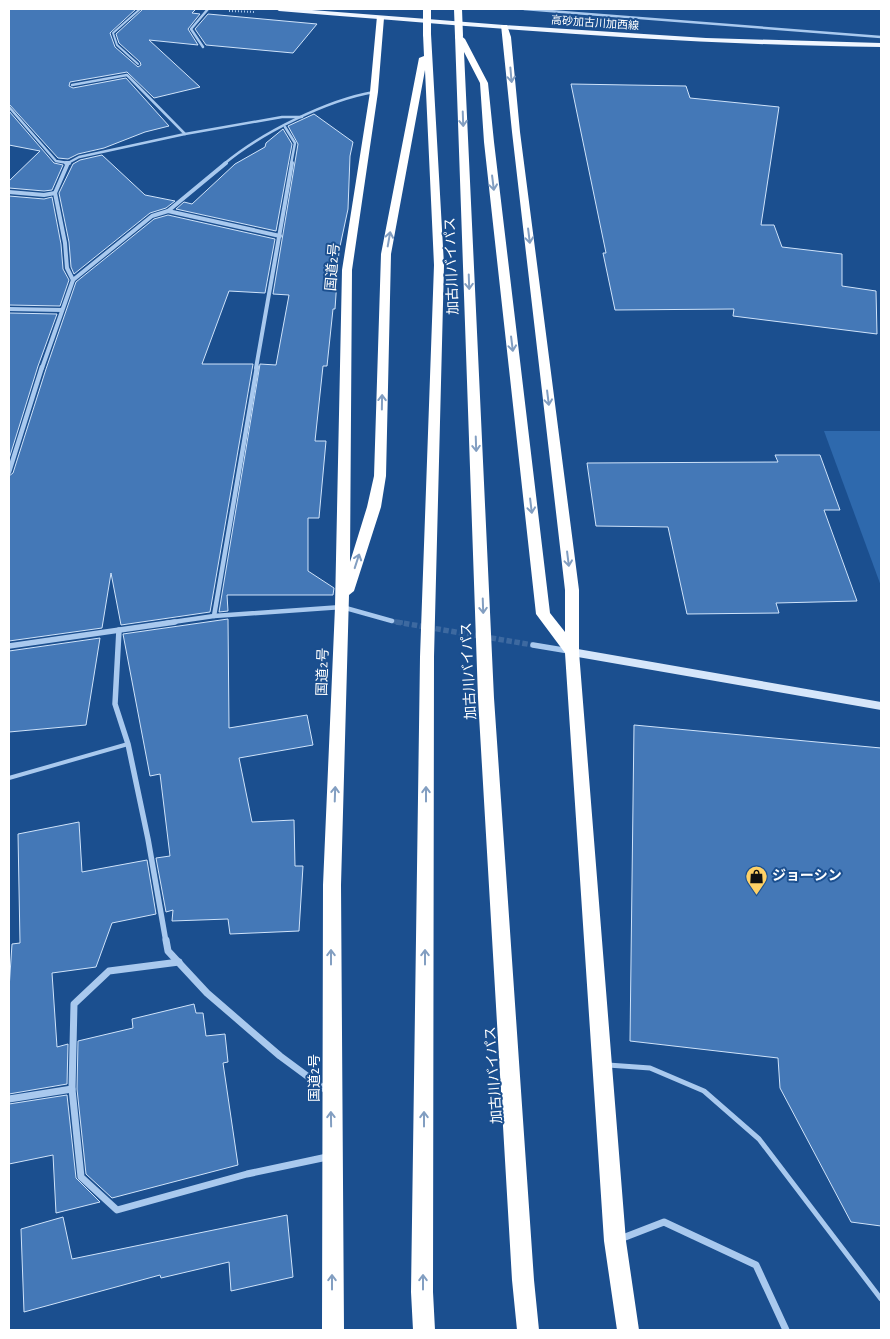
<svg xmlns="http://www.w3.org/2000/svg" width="890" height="1339" font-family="'Alegreya Sans','Noto Sans JP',sans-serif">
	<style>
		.green { fill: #2e69ad }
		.building { fill: #4478b7; stroke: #cfe3fa }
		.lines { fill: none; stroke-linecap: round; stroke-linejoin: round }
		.street-tunnel-far1 { stroke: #3d69a0; stroke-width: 4.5; stroke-dasharray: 4.5 2; stroke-linecap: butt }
		.street-tunnel { stroke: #3d69a0; stroke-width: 5.5; stroke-dasharray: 5.5 2.5; stroke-linecap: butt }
		.path { stroke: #a9c9ee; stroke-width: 2; stroke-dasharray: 1 2; stroke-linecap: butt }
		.lane-far2 { stroke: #a9c9ee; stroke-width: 2 }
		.lane-far1 { stroke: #a9c9ee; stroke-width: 4 }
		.lane { stroke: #a9c9ee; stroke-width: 5 }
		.street-far4 { stroke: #a9c9ee; stroke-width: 2.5 }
		.street-far3 { stroke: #a9c9ee; stroke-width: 4 }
		.street-far2 { stroke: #a9c9ee; stroke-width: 4.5 }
		.street-far1 { stroke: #a9c9ee; stroke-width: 5.5 }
		.street { stroke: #a9c9ee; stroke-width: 7 }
		.secondary { fill: #d6e6fa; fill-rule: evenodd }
		.primary { fill: #f0f6ff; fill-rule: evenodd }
		.highway { fill: #fff; fill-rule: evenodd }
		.highway-bridge { stroke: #fff; stroke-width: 8 }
		.oneway { stroke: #829ec1 }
		.labels { text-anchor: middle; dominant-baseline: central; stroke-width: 4; stroke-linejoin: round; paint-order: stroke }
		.far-street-label { font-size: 11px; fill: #fff; stroke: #1b4f8f }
		.street-label { font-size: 14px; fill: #fff; stroke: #1b4f8f }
		.poi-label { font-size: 14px; font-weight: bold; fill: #fff; stroke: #1b4f8f; text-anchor: start }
	</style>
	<rect width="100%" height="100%" fill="#1b4f8f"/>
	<polygon class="green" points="824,431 881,431 881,586"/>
	<g class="building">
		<polygon points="9,9 136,9 110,33 115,47 138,67 141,65 140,62 119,43 116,34 143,9 196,9 192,13 200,14 188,29 198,45 149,40 200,87 154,98 127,72 70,82 69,86 73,88 126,78 169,126 145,132 104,148 78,154 68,159 58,158 9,104"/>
		<polygon points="208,14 317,24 293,53 206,45 195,29"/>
		<polygon points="571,84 686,86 690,98 779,107 761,225 774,225 782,247 842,254 842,286 876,291 877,334 733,316 734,309 615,310 603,253 606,253"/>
		<polygon points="9,111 54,163 63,165 52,190 44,191 9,188 9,181 40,151 9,145"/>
		<polygon points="314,114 353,142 350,156 348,209 339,251 335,309 333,309 327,366 323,366 315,441 326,441 319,518 308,518 308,571 334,588 333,595 227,595 228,611 219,612 260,364 276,365 289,295 273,294 298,144 288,126"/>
		<polygon points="283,129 292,144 276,231 176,209 184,202 192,204 235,164 265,147 266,143"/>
		<polygon points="102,155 145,195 175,201 166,208 150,213 74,274 71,267 69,242 59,193 73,164 80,160"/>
		<polygon points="9,196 44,199 52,197 61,244 63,269 69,280 60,306 9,305"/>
		<polygon points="168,215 275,239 265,293 229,291 202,364 253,364 210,612 121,625 111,573 102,628 9,641 9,476 13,473 46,369 76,282 154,219"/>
		<polygon points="9,313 57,314 38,366 9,459"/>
		<polygon points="775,455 820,455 840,510 824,510 857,601 776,603 779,613 687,614 668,527 596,526 587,463 778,462"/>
		<polygon points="228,619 229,728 307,715 313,745 239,758 252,822 294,820 295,866 303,866 299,931 230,934 228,919 172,921 173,910 166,912 156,858 170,856 160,774 150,776 123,634"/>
		<polygon points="100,638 86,725 9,732 9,651"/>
		<polygon points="634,725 881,748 881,1226 851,1222 780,1088 778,1058 630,1041"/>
		<polygon points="79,822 82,872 147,860 156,914 112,923 96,967 52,973 57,1047 68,1044 67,1084 9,1094 9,989 12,944 20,943 18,834"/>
		<polygon points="194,1004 196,1013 203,1013 206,1036 225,1034 228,1062 223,1063 238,1165 112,1198 86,1174 77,1089 78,1041 133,1028 132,1019"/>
		<polygon points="67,1095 76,1178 100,1202 56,1213 53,1155 9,1164 9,1104"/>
		<polygon points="287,1215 293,1277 231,1291 229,1262 161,1278 160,1275 24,1312 21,1229 63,1217 72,1259"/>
	</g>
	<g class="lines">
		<polyline class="street-tunnel-far1" points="392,621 404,623"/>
		<polyline class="street-tunnel" points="396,622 533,645"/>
		<polyline class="path" points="229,11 256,12"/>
		<polyline class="lane-far2" points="138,64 117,45 113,33 140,9"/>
		<polyline class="lane-far1" points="9,778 128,744"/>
		<polyline class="lane" points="608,1065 650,1068 704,1091 759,1139 881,1299"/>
		<g class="street-far4">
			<polyline points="524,9 881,37"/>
			<polyline points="203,47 191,29 208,9"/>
			<polyline points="72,85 127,75 185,134"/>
			<polyline points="9,107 56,161 68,163 79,157 185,134 282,117 302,117"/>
			<polyline points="285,127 295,143 291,164"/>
			<path d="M224,164C261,133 327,100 374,92"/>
		</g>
		<g class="street-far3">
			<polyline points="66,163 69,163"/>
			<polyline points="68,163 55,193 65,243 67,268 73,280"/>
			<polyline points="9,192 44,195 55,193"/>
			<polyline points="168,211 280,236"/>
			<polyline points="9,309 62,310"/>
			<polyline points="42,368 73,280 152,216 168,211 226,163"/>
			<polyline points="256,368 292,163"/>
		</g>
		<g class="street-far2">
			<polyline points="9,472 42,367"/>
			<polyline points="214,616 257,367"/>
			<polyline points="166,623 214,616 342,607 392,621"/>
		</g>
		<g class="street-far1">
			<polyline points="119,630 115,704 128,744 148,839 166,942"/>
			<polyline points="533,645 569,651"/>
			<polyline points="9,646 175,622"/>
		</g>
		<g class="street">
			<polyline points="166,940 168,951 207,993 280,1056 326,1090"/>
			<polyline points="179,962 109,971 74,1004 72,1089 81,1177 117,1210 247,1174 327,1157"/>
			<polyline points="9,1099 72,1089"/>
			<polyline points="620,1239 664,1222 756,1265 786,1330"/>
		</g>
		<polygon class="secondary" points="572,648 881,702 881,710 572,656 567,652"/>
		<path class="primary" d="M276,9H299L504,25L706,38L881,43V47C680,45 479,27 279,11Z"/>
		<g class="highway">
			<polygon points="377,16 384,18 378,92 352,270 350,562 367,507 374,476 381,254 419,58 424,56 423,34 427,32 431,34 444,265 434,657 433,1292 435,1330 413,1330 411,1292 420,657 434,265 425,70 391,254 386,476 381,507 354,591 349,595 341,885 344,1330 322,1330 323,885 335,607 342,270 370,92"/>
			<polygon points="501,25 507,25 511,37 520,132 579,590 579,652 626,1241 639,1330 617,1330 604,1241 565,653 536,614 484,142 480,83 464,52 494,698 534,1280 539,1330 517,1330 512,1280 478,698 455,36 459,34 465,39 488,83 494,142 550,613 565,632 565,590 512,132"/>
		</g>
		<g class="highway-bridge">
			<polyline points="427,9 427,34"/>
			<polyline points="458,9 459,36"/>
		</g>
	</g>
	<defs><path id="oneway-shaft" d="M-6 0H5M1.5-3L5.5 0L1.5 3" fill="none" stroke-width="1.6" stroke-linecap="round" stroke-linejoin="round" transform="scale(1.25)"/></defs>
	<g class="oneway">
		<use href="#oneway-shaft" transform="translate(511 75) rotate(85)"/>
		<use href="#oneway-shaft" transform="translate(463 119) rotate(88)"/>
		<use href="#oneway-shaft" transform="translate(493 183) rotate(83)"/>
		<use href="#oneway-shaft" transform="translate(529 236) rotate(83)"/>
		<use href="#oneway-shaft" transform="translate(389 239) rotate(-80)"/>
		<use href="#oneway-shaft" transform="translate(469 282) rotate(88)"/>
		<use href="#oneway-shaft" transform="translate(512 344) rotate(83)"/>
		<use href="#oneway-shaft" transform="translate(548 398) rotate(83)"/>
		<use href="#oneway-shaft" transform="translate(382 402) rotate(-89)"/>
		<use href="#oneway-shaft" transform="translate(476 444) rotate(88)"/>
		<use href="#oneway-shaft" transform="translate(531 506) rotate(83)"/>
		<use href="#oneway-shaft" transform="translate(568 559) rotate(83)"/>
		<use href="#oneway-shaft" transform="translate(357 561) rotate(-72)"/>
		<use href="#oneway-shaft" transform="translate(483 606) rotate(88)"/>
		<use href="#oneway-shaft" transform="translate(335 794) rotate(-88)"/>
		<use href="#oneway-shaft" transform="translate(426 794) rotate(-90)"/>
		<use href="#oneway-shaft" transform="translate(331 957) rotate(-90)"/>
		<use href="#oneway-shaft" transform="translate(425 957) rotate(-90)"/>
		<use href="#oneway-shaft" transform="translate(331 1119) rotate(-91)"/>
		<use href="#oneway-shaft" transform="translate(424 1119) rotate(-90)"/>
		<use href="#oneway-shaft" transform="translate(332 1282) rotate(-90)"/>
		<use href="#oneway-shaft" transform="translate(423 1282) rotate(-90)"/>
	</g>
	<defs>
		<symbol id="shop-pin" viewBox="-11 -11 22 30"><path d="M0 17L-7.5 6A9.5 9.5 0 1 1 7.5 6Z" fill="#ffd166" stroke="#1b4f8f"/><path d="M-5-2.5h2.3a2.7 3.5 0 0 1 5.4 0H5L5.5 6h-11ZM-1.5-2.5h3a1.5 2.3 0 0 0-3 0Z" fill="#111"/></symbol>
	</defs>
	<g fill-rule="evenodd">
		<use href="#shop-pin" x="744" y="864" width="25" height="34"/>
	</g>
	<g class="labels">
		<g class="far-street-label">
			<text transform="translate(595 23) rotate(4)">高砂加古川加西線</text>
		</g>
		<g class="street-label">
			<text transform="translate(452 266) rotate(-92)">加古川バイパス</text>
			<text transform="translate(333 267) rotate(-85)">国道2号</text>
			<text transform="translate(469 671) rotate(-93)">加古川バイパス</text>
			<text transform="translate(323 672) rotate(-88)">国道2号</text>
			<text transform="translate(494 1075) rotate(-94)">加古川バイパス</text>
			<text transform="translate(315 1078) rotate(-90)">国道2号</text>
		</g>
		<g class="poi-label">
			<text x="772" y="876">ジョーシン</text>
		</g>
	</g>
	<rect width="890" height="1339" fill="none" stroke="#ffffff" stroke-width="20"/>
</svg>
